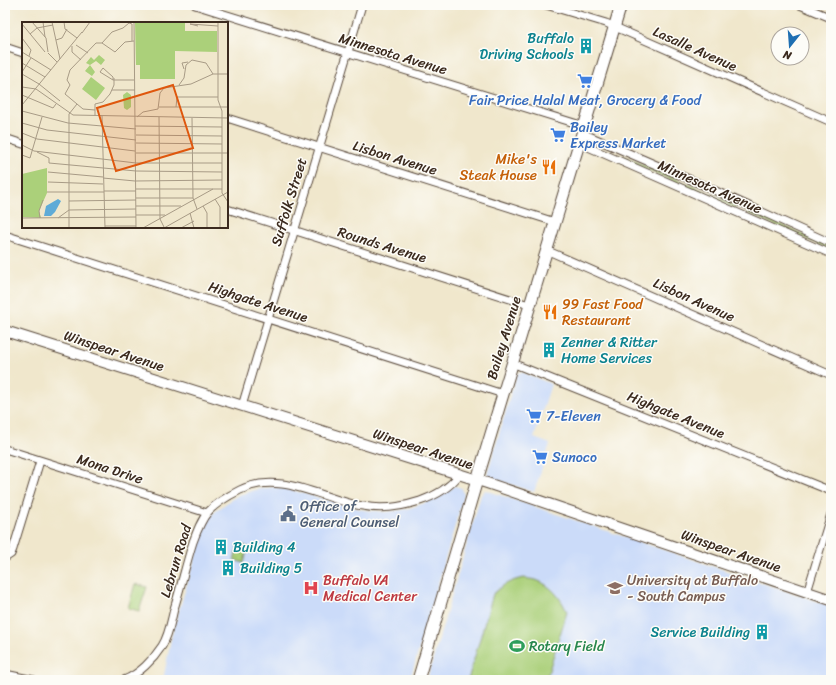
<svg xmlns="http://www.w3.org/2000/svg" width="836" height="685" font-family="Sriracha,sans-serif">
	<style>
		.built { fill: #cbdbf9 }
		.green { fill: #abd07a; stroke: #737d4c }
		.park { fill: url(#park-dots); stroke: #737d4c }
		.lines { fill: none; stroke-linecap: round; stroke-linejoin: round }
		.street-casing { stroke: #564638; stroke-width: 9 }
		.secondary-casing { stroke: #564638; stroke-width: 12 }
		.primary-casing { stroke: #564638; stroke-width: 13 }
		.street { stroke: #fff; stroke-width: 7 }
		.secondary { stroke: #fff; stroke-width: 10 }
		.primary { stroke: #fff; stroke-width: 11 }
		.labels { text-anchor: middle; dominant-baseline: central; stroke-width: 3; stroke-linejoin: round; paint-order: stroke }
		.culture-label { font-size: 14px; fill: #0d838f; stroke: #fdfcf7; text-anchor: start }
		.street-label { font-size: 14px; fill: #3b2a1e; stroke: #fdfcf7 }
		.shop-label { font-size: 14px; fill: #366cbe; stroke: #fdfcf7; text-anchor: start }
		.food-label { font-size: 14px; fill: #c56008; stroke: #fdfcf7; text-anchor: end }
		.service-label { font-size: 14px; fill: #4e5e75; stroke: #fdfcf7; text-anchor: start }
		.health-label { font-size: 14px; fill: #be3a42; stroke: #fdfcf7; text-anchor: start }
		.education-label { font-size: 14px; fill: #785e54; stroke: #fdfcf7; text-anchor: start }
		.leisure-label { font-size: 14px; fill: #27864d; stroke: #fdfcf7; text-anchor: start }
		.inset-road { fill: none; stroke: #a89b86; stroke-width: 1 }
		.view { fill: #df570d; fill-opacity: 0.15; stroke: #df570d; stroke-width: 2 }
		.inset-edge { fill: none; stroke: #3b2a1e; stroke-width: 2 }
	</style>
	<defs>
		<pattern id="park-dots" width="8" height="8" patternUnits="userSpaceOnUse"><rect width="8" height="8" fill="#abd07a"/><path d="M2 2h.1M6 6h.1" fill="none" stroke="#94b369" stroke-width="1.8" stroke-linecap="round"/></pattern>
	</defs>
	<rect width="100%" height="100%" fill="#fdfcf7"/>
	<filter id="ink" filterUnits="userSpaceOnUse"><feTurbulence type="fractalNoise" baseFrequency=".025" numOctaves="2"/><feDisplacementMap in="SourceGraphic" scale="8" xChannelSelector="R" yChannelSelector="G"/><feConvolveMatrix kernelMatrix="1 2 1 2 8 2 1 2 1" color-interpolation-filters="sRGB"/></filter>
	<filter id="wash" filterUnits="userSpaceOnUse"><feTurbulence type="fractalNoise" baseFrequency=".012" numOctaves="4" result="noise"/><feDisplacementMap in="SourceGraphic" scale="16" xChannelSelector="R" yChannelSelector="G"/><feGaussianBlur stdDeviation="0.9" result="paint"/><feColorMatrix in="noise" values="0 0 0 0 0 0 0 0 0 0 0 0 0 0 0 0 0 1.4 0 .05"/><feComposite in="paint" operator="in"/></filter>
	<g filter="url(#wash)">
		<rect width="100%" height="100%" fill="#f0e7cc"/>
		<g class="built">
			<polygon points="522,372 551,384 534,438 550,444 534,492 491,478 487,475 516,376 518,373"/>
			<polygon points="455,486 462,488 464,495 410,680 163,680 172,634 180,607 206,522 211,515 229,501 237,496 254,490 273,487 284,488 364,510 387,512 407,509 425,503 439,497"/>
			<polygon points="485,490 831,606 831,680 427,680 481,495"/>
		</g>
		<g class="green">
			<polygon points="623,156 736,205 736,207 734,208 623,159"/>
			<polygon points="748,210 831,247 831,250 747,213 746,211"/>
			<path d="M523,578C527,579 532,579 536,580C551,585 561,598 567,612L546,680H468L493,594C502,585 510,581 523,578Z"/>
			<polygon points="135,584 147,587 139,611 128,608"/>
		</g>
		<polygon class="park" points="239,544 248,547 244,563 234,560"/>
	</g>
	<g filter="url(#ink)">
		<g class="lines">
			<defs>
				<g id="street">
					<polyline points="195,5 584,126"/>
					<polyline points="546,5 606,23 831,122"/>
					<polyline points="800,5 831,18"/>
					<polyline points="5,47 23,53"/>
					<polyline points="227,118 555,222"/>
					<polyline points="582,133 698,183 831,243"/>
					<polyline points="5,138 23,144"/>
					<polyline points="579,143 831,254"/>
					<polyline points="227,209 529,305"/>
					<polyline points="5,235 503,394"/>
					<polyline points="546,250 831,375"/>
					<polyline points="512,363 831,491"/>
					<polyline points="242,406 362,5"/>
					<polyline points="5,449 207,513"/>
					<polyline points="5,558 11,554 13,549 40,461"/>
					<polyline points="807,592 831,514"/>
					<polyline points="5,674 34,680"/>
					<path d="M124,680C139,674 153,660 162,646C169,635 171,621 174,609C181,586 186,564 193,542C197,531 201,520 208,512C217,502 228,496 240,490C281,470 323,500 363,506C382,510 401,507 420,501C435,496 449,488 459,475"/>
				</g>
				<polyline id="secondary" points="5,331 487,483 831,600"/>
				<polyline id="primary" points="418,680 477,480 621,5"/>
			</defs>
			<use href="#street" class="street-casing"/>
			<use href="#secondary" class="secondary-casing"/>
			<use href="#primary" class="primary-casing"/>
			<use href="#street" class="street"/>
			<use href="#secondary" class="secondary"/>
			<use href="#primary" class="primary"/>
		</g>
	</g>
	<defs>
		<symbol id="building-bare" viewBox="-9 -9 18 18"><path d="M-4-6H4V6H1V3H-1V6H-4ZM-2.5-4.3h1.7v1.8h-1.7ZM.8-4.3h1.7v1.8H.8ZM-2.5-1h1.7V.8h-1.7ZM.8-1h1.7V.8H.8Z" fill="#0f9aa8" stroke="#fdfcf7" stroke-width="2.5" paint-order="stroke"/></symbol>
		<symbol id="supermarket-bare" viewBox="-9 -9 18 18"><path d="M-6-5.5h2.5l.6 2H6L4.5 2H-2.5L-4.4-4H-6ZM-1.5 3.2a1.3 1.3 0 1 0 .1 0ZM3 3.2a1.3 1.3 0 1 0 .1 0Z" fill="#3f7fe0" stroke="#fdfcf7" stroke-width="2.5" paint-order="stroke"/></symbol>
		<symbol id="restaurant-bare" viewBox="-9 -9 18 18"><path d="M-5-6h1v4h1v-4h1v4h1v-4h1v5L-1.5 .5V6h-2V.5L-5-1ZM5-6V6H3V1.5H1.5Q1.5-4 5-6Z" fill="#e8710a" stroke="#fdfcf7" stroke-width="2.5" paint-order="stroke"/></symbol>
		<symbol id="civic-bare" viewBox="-9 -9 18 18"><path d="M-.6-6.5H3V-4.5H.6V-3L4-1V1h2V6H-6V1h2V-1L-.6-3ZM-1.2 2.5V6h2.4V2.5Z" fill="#5c6f8a" stroke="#fdfcf7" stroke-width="2.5" paint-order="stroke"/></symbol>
		<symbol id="hospital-bare" viewBox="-9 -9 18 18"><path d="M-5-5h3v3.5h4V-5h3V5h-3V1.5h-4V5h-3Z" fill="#e0444e" stroke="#fdfcf7" stroke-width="2.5" paint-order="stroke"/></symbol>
		<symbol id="university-bare" viewBox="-9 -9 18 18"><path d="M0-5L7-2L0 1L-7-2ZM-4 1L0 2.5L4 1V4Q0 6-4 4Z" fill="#8d6e63" stroke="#fdfcf7" stroke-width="2.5" paint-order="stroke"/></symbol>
		<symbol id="stadium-bare" viewBox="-9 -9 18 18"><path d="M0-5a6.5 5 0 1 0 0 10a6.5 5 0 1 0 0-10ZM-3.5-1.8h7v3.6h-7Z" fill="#2e9e5b" stroke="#fdfcf7" stroke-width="2.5" paint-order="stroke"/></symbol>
	</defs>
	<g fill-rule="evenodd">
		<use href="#building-bare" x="575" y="35" width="22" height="22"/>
		<use href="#supermarket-bare" x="574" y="70" width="22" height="22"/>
		<use href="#supermarket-bare" x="547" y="124" width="22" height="22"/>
		<use href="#restaurant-bare" x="538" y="156" width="22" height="22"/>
		<use href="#restaurant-bare" x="539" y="301" width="22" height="22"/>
		<use href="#building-bare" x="538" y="339" width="22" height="22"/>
		<use href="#supermarket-bare" x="523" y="405" width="22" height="22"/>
		<use href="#supermarket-bare" x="529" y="446" width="22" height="22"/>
		<use href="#civic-bare" x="277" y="503" width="22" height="22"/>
		<use href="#building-bare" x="210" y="536" width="22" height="22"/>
		<use href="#building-bare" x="217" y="557" width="22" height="22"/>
		<use href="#hospital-bare" x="300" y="577" width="22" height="22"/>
		<use href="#university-bare" x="604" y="577" width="22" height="22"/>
		<use href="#building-bare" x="751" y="621" width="22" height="22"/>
		<use href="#stadium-bare" x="506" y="635" width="22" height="22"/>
	</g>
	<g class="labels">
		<g class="culture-label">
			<text x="574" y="38" text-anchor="end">Buffalo<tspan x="574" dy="16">Driving Schools</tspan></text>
			<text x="561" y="342">Zenner &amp; Ritter<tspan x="561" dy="16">Home Services</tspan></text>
			<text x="233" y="547">Building 4</text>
			<text x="240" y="568">Building 5</text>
			<text x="750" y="632" text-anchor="end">Service Building</text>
		</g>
		<g class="street-label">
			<text transform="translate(695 49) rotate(24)">Lasalle Avenue</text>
			<text transform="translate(393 54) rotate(17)">Minnesota Avenue</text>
			<text transform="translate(395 158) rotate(17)">Lisbon Avenue</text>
			<text transform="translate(710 187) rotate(24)">Minnesota Avenue</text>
			<text transform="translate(289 202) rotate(-73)">Suffolk Street</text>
			<text transform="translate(382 245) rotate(17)">Rounds Avenue</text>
			<text transform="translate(694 300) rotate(24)">Lisbon Avenue</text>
			<text transform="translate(258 302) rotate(18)">Highgate Avenue</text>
			<text transform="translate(504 338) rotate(-73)">Bailey Avenue</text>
			<text transform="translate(114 351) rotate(18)">Winspear Avenue</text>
			<text transform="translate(676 415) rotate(22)">Highgate Avenue</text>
			<text transform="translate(423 449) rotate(18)">Winspear Avenue</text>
			<text transform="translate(110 469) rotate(18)">Mona Drive</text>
			<text transform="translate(731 551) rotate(19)">Winspear Avenue</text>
			<text transform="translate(176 561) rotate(-73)">Lebrun Road</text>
		</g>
		<g class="shop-label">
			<text x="585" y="100" text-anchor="middle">Fair Price Halal Meat, Grocery &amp; Food</text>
			<text x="570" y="127">Bailey<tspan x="570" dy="16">Express Market</tspan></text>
			<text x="546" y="416">7-Eleven</text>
			<text x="552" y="457">Sunoco</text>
		</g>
		<g class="food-label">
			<text x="537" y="159">Mike's<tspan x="537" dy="16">Steak House</tspan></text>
			<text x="562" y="304" text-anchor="start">99 Fast Food<tspan x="562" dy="16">Restaurant</tspan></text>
		</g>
		<g class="service-label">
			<text x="300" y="506">Office of<tspan x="300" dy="16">General Counsel</tspan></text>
		</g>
		<g class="health-label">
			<text x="323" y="580">Buffalo VA<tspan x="323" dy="16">Medical Center</tspan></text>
		</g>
		<g class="education-label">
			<text x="627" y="580">University at Buffalo<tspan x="627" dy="16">- South Campus</tspan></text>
		</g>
		<g class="leisure-label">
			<text x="529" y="646">Rotary Field</text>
		</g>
	</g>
	<g transform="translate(22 22)">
		<rect width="206" height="206" fill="#f0e7cc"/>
		<path d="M113,0H163V9H195V30L153,29V57H118V43H114ZM69,55L83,66L74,78L60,67ZM105,70L109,73V85L105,88L102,86L101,73Z" fill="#abd07a"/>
		<path d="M77,33L83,38L79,43L74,39L68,43L73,50L70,54L63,49L68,43L64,41L69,35L72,38ZM25,146V171L17,189L19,196L0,195V152Z" fill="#abd07a"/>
		<path d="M36,177L39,179L33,190L29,194H22L24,184Z" fill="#5eabd7"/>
		<path class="inset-road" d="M10,0L24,16L26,30M21,0L23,15M30,0L38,37M42,0L43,7L55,16M112,0L114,206M196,0V78L200,89V171L206,180M0,2L23,30M176,4L168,2L196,4M60,11L68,0M8,12L15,6L31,3M0,16L9,28L7,34M34,18L40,16L45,7M80,21L90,10L101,6L107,1L110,2V19M54,23L66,31M50,24V30L59,38M0,30L29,48M26,31L35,40M0,41L23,55M81,46L91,55V58L78,50ZM162,47L160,41L166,40M0,50L9,36M0,52L17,62M91,58H112M17,62L38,79M157,63L162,56L164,43L170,38L184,41L191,52M0,65L14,67L51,93L206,96M90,68H113M0,73L31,86L34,82M0,83L60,10M137,85H206M154,85L155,75H196M73,88L61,87L43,72L48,63L45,58L48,48L74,21H80L93,30L103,20L112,19M0,89L46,101L114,107M47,92V206M47,92L55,82M73,94V82L81,80L88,72L92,63V56M80,94L83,206M115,95L121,90L136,87L138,71L142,66L169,62L191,52H206M137,95L138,197L142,205M170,96L171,176L175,187M0,101L25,108L114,118M113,104L200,105M0,111L15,117L113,129M114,113L200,114M114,121L200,122M0,123L12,129L114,141H200M15,130L27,136V141L114,149L200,150M114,131H206M0,133L8,136L20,95M26,150L81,155M81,156L113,159L200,158M26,160L81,162M114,167H200M82,169H114M25,170H82M114,176H171M193,177L198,185V206M47,179L114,178M114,184H159M181,184L185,191V206M168,191L172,206M114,193H143M0,196L114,195M18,196L17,189L21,178M36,196L47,188L114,187M83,204H114M121,206L191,167M142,206L206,170M159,206L172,199"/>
		<path class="view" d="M151,63L171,126L94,149L75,86Z"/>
		<rect width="206" height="206" class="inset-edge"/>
	</g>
	<rect width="836" height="685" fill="none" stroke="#fdfcf7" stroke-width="20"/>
	<g transform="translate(790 46) rotate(197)"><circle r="19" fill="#fdfcf7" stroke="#afa8a0"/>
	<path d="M0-3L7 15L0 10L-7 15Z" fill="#1f6fb2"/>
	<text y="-6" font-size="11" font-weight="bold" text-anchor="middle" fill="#3b2a1e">N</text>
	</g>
</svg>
